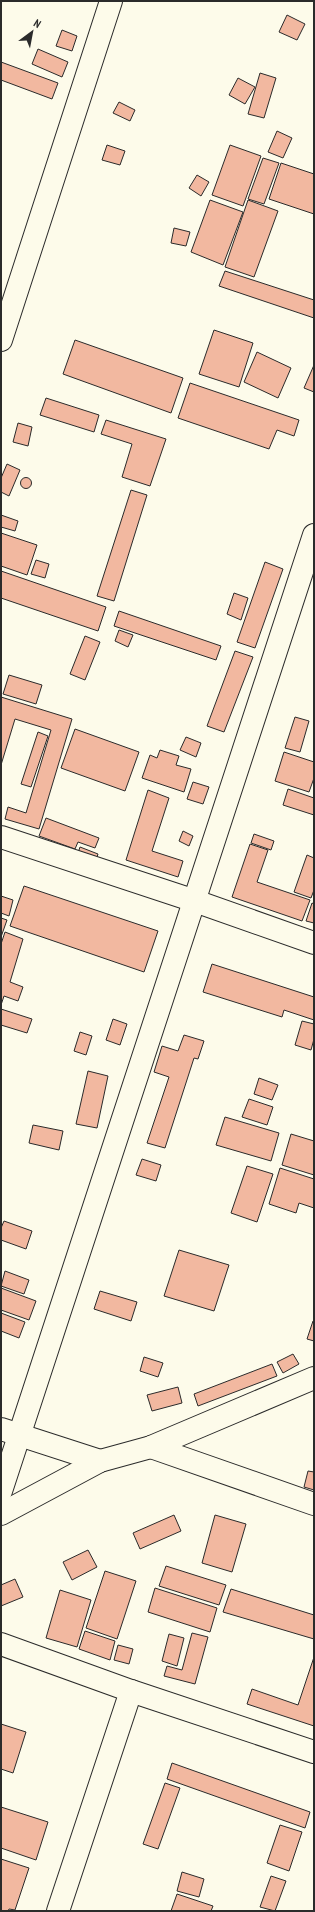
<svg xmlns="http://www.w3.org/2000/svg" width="315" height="1912" font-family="'PT Sans Narrow',sans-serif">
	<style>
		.building { fill: #f2b8a0; stroke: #2b2b2b }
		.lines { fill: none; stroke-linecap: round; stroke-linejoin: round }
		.minor-casing { stroke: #2b2b2b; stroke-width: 24 }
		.minor { stroke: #fdfbea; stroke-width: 22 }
	</style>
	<rect width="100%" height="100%" fill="#fdfbea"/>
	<g class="building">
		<polygon points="287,15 305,24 297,40 279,32"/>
		<polygon points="62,30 77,36 72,51 56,46"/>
		<polygon points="38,49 68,62 62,77 32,64"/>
		<polygon points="1,62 58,83 52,99 1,80"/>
		<polygon points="260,73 276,78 264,118 248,114"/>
		<polygon points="238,78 255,87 245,104 229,95"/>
		<polygon points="119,102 135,110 130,121 113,113"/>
		<polygon points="277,131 292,138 283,158 268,152"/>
		<polygon points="107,145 125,151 120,165 102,160"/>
		<polygon points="230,145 261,156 243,206 212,195"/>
		<polygon points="263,158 279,163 264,204 248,199"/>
		<polygon points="281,163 314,174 314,214 269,199"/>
		<polygon points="197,175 209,182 201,196 189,188"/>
		<polygon points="210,200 243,212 223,265 191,252"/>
		<polygon points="248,200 278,211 254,277 225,267"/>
		<polygon points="174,228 190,232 186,246 171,243"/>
		<polygon points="225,271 314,300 314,318 219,286"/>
		<polygon points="214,330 253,343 239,387 199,374"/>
		<polygon points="75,340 183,378 171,413 63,374"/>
		<polygon points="257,352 291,368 278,398 244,382"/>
		<polygon points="314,365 314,392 304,388"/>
		<polygon points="190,383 299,420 294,436 277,430 269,449 178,418"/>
		<polygon points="46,398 99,415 94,432 40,415"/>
		<polygon points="106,420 166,439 150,486 122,477 132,444 101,434"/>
		<polygon points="18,423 32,427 28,446 13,442"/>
		<polygon points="7,464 20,470 9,496 1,492 1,478"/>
		<circle cx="26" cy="483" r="5.5"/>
		<polygon points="131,490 147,495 114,601 97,596"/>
		<polygon points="1,515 18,521 15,531 1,527"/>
		<polygon points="1,533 37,545 27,575 1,566"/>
		<polygon points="36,560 49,564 45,578 31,574"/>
		<polygon points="265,562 283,569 255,648 237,642"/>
		<polygon points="1,571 106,607 98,631 1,598"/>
		<polygon points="234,593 248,598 241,620 227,614"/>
		<polygon points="119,611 221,646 216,660 114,626"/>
		<polygon points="119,630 133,635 128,647 115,641"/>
		<polygon points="85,636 100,642 85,680 70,674"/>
		<polygon points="235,651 253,657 224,732 207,726"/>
		<polygon points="9,675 42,685 36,704 3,694"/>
		<polygon points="1,697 72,719 39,829 5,819 8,807 26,813 51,730 15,719 1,765"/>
		<polygon points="295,717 309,721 300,752 285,748"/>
		<polygon points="75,729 139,752 125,791 61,768"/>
		<polygon points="38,732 48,736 31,787 21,784"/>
		<polygon points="186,737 201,743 196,757 180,750"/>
		<polygon points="160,750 179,756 176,765 191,769 184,792 142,778 150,755 157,758"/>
		<polygon points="284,752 314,762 314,778 309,792 275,781"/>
		<polygon points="193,782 209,787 203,804 187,799"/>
		<polygon points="288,789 314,798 314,815 283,805"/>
		<polygon points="148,790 169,798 152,851 183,861 178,877 126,860"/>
		<polygon points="46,818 99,838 95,848 78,842 75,849 39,836"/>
		<polygon points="183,831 193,836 189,846 179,841"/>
		<polygon points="254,834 274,841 271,850 251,843"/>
		<polygon points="250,844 268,850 257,882 310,900 302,921 232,897"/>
		<polygon points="80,847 98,854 94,866 76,859"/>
		<polygon points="307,855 314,858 314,890 311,898 294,892"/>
		<polygon points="24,886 158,931 144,972 10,926"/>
		<polygon points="1,896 13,900 9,916 1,913"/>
		<polygon points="312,903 314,904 314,923 306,921"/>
		<polygon points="1,918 7,920 1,937"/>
		<polygon points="5,932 23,939 10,982 23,987 18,1001 4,996 1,1005 1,944"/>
		<polygon points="212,964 314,997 314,1020 284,1010 282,1017 203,992"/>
		<polygon points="1,1009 32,1019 27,1033 1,1025"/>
		<polygon points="113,1019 127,1024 120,1045 106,1040"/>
		<polygon points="302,1021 314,1024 314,1039 311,1050 295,1045"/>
		<polygon points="80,1032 92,1036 86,1055 74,1051"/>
		<polygon points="184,1035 204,1041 198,1059 194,1058 165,1148 147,1143 169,1077 154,1072 162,1046 178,1051"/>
		<polygon points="88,1071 108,1076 97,1128 76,1124"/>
		<polygon points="259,1078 278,1085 272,1100 254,1094"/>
		<polygon points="249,1099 273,1107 267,1125 242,1117"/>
		<polygon points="225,1117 279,1133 271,1161 216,1145"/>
		<polygon points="33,1125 63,1131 59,1150 29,1143"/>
		<polygon points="291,1134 314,1141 314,1175 282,1165"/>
		<polygon points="142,1159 161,1165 156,1181 136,1175"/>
		<polygon points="247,1166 273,1174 257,1222 231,1213"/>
		<polygon points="280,1168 314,1179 314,1208 299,1203 296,1213 269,1204"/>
		<polygon points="4,1221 32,1231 26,1249 1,1240 1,1228"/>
		<polygon points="179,1250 229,1265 214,1311 164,1296"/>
		<polygon points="5,1271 29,1280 24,1294 1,1286"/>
		<polygon points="1,1288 36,1301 29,1320 1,1310"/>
		<polygon points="100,1291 137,1302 131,1321 94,1309"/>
		<polygon points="1,1313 25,1322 19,1338 1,1331"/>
		<polygon points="313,1321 314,1321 314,1341 307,1339"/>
		<polygon points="293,1354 299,1364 283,1373 277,1362"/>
		<polygon points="144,1357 163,1363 158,1377 140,1371"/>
		<polygon points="272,1364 277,1376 198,1406 194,1394"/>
		<polygon points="178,1387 182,1403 152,1411 147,1395"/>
		<polygon points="308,1471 314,1472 314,1490 304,1487"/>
		<polygon points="174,1515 181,1531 140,1549 133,1533"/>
		<polygon points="215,1515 246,1524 232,1572 202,1563"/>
		<polygon points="88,1550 97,1567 72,1580 63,1562"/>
		<polygon points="166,1566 226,1585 219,1605 159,1586"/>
		<polygon points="105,1571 136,1581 117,1639 86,1628"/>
		<polygon points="15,1579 23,1597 1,1606 1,1585"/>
		<polygon points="155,1588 217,1608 210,1632 148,1612"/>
		<polygon points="231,1589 314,1615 314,1639 223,1612"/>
		<polygon points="60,1590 91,1600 77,1647 46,1638"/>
		<polygon points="85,1631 115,1641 110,1660 79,1649"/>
		<polygon points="192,1633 208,1637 195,1684 164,1676 167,1666 182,1670"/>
		<polygon points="169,1634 184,1638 177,1666 162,1661"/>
		<polygon points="118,1645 133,1649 129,1664 114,1660"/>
		<polygon points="314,1657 314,1726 247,1704 252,1689 298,1705"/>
		<polygon points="1,1724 26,1732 13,1773 1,1769"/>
		<polygon points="172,1763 310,1812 305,1828 167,1779"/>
		<polygon points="165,1783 180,1788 158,1849 143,1844"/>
		<polygon points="1,1807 48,1822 36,1860 1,1848"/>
		<polygon points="280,1825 302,1832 289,1871 267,1863"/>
		<polygon points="1,1859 29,1868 15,1910 9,1909 8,1911 1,1911"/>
		<polygon points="182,1872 204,1879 199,1897 177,1891"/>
		<polygon points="271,1876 286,1881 275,1911 260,1907"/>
		<polygon points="177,1894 213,1906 211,1911 171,1911"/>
	</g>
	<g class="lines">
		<defs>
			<g id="minor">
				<polyline points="1,340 111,1"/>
				<polyline points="1,837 195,901 314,943"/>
				<polyline points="1,1429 100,1461"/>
				<polyline points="151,1447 314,1504"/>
				<polyline points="1,1491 314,535"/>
				<polyline points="1,1514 100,1461 151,1447 314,1378"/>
				<polyline points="1,1644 131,1691 314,1752"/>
				<polyline points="58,1911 131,1691"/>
			</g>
		</defs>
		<use href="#minor" class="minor-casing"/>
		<use href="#minor" class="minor"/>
	</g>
	<rect width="315" height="1912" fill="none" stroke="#2b2b2b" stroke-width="4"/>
	<g transform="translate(32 32) rotate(32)" stroke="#fdfbea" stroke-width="3" paint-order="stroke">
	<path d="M0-3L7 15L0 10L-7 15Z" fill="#2b2b2b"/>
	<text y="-6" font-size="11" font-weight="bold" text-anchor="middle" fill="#2b2b2b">N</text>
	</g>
</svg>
